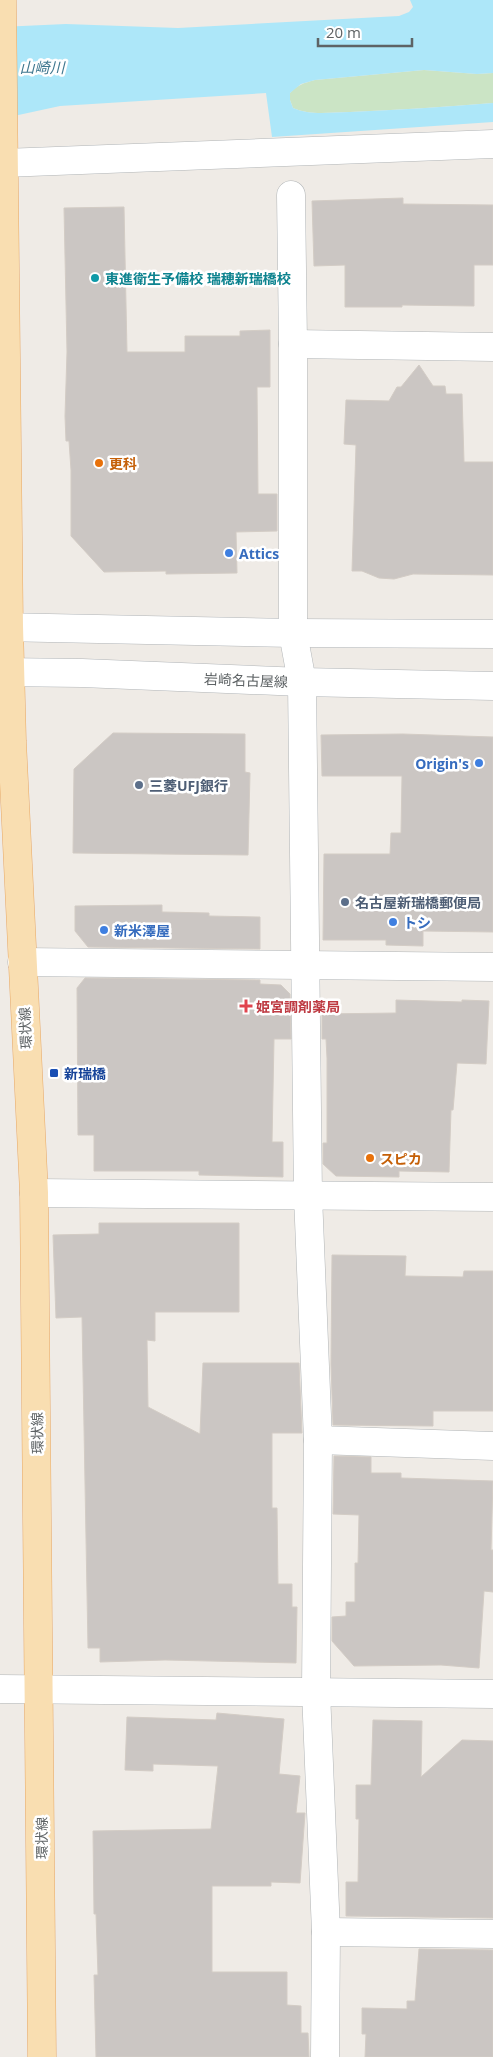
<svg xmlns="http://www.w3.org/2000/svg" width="493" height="2057" font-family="'Open Sans','Noto Sans JP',sans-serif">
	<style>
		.green { fill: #cbe4c5 }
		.water { fill: #ade7f9 }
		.building { fill: #cbc6c3; stroke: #d3ccc5 }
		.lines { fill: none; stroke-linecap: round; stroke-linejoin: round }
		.minor-casing { stroke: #b1b5b7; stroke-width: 29 }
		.secondary-casing { stroke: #b1b5b8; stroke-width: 29 }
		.primary-casing { stroke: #e7a867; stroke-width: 29 }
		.minor { stroke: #fff; stroke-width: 28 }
		.secondary { stroke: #fff; stroke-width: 28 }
		.primary { stroke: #f9deb1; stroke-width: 28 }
		.culture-dot { fill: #0f9aa8; stroke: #fff; stroke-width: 2 }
		.food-dot { fill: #e8710a; stroke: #fff; stroke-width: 2 }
		.shop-dot { fill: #3f7fe0; stroke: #fff; stroke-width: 2 }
		.service-dot { fill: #5c6f8a; stroke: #fff; stroke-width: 2 }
		.health-dot { fill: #e0444e; stroke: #fff; stroke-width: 2 }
		.transit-dot { fill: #1a4fb4; stroke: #fff; stroke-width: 2 }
		.labels { text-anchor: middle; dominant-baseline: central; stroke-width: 5; stroke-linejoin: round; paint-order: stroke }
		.culture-label { font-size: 14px; font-weight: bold; fill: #0d838f; stroke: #fff; text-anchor: start }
		.food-label { font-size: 14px; font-weight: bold; fill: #c56008; stroke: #fff; text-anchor: start }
		.shop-label { font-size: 14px; font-weight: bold; fill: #366cbe; stroke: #fff; text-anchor: start }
		.street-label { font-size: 14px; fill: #5e6365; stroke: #fff }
		.service-label { font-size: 14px; font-weight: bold; fill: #4e5e75; stroke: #fff; text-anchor: start }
		.health-label { font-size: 14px; font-weight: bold; fill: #be3a42; stroke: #fff; text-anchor: start }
		.transit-label { font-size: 14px; font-weight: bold; fill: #164399; stroke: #fff; text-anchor: start }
		.water-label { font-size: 15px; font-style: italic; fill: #407890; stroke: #fff }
	</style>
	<rect width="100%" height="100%" fill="#efebe6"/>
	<path class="green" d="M424,70L477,74L493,73V103C445,107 398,110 350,112C331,112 311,116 293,108L290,100V93C297,85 304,83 315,80Z"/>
	<path class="water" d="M410,0H493V73L477,74L424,70L315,80L301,84L290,93V100L293,108C311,116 331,112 350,112C398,110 445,107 493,103V122L272,137L266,93L60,106L0,119V27L66,24L178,28L399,16L409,12L413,7Z"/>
	<g class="building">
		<polygon points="403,198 403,204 493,205 493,265 474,265 474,306 402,305 402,307 345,307 345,265 314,266 312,201"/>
		<polygon points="124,207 127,352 185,352 185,336 240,336 240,331 270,330 270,387 257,387 258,494 277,494 277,531 236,532 237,573 166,574 166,571 104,572 71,536 71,470 69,441 66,441 65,416 67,352 64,208"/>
		<polygon points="419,365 433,386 445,386 446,394 462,394 464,462 493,462 493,575 413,574 394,579 379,578 362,571 352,571 356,445 344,444 346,400 389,401 397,387 401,387"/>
		<polygon points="113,733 245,734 245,772 250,773 248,855 73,853 74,769"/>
		<polygon points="403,734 493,737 493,932 423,931 423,946 386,945 386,940 323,940 324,854 390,854 391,833 401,833 402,776 322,776 321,735"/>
		<polygon points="162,905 162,912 209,913 209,916 260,917 260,949 88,947 75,931 75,906"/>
		<polygon points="85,978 260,980 260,984 281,985 290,994 291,1039 274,1039 272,1142 283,1142 283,1177 199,1175 199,1171 94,1171 94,1135 78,1135 77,988"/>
		<polygon points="396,1000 462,1002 462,1000 489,1001 486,1064 457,1063 453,1110 451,1110 449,1172 399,1171 399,1177 336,1176 323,1164 323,1143 327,1143 327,1058 326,1039 322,1039 322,1014 396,1013"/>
		<polygon points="99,1223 239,1223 239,1312 155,1312 155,1341 147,1340 148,1407 200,1434 203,1363 299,1363 302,1433 272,1433 272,1508 277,1508 278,1584 292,1584 292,1607 297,1607 296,1663 165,1660 100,1662 100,1648 88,1648 82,1317 56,1318 53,1235 99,1234"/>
		<polygon points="332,1255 406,1256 405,1276 463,1277 464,1271 493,1271 493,1411 433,1411 433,1426 333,1425 331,1364"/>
		<polygon points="334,1456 371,1457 371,1473 401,1473 401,1478 493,1481 491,1550 493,1550 493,1592 484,1591 479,1668 441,1665 354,1666 332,1641 332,1617 346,1616 346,1602 355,1602 355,1563 358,1563 359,1515 333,1514"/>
		<polygon points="217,1713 284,1719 279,1774 300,1776 296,1813 305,1813 300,1883 271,1882 271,1886 212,1886 212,1972 287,1972 287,2005 301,2006 301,2033 308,2033 309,2057 96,2057 94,1975 98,1975 96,1914 94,1914 93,1831 211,1829 218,1766 153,1764 153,1771 125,1770 127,1717 216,1720"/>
		<polygon points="373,1720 422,1721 421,1777 462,1740 493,1741 493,1918 346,1916 346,1882 358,1882 359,1819 356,1819 356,1785 371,1785"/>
		<polygon points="419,1949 493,1950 493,2057 365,2057 366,2034 362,2034 362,2008 407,2009 407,2001 415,2001"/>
	</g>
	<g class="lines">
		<defs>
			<g id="minor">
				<polyline points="4,163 493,144"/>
				<polyline points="291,195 293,344"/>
				<polyline points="22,962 493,967"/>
				<polyline points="34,1193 493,1197"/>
				<polyline points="318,1440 493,1446"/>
				<polyline points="0,1689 493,1694"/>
				<polyline points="326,1932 493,1934"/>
				<polyline points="325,2057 326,1932 316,1692 318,1440 308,1196 302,682 293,633 293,344 493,347"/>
			</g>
			<g id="secondary">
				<polyline points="0,627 293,633 493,634"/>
				<polyline points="0,672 82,673 302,682 493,686"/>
			</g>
			<polyline id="primary" points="2,0 9,626 12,741 34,1193 42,2057"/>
		</defs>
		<use href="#minor" class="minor-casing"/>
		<use href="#secondary" class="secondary-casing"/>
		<use href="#primary" class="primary-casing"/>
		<use href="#minor" class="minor"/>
		<use href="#secondary" class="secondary"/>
		<use href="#primary" class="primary"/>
	</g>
	<circle class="culture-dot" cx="95" cy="278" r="5"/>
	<g class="food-dot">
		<circle cx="99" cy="463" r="5"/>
		<circle cx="370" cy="1158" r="5"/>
	</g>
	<g class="shop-dot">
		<circle cx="229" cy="553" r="5"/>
		<circle cx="479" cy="763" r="5"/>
		<circle cx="393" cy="922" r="5"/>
		<circle cx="104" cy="930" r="5"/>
	</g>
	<g class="service-dot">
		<circle cx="139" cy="785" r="5"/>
		<circle cx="345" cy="902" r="5"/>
	</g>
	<path class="health-dot" d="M243.5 998.5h5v5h5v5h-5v5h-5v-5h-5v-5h5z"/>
	<rect class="transit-dot" x="49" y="1068" width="10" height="10" rx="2.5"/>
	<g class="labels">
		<g class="culture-label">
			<text x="105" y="278">東進衛生予備校 瑞穂新瑞橋校</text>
		</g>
		<g class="food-label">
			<text x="109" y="463">更科</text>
			<text x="380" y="1158">スピカ</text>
		</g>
		<g class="shop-label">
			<text x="239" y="553">Attics</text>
			<text x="469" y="763" text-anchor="end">Origin's</text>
			<text x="403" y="922">トシ</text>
			<text x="114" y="930">新米澤屋</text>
		</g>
		<g class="street-label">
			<text transform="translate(246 680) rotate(2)">岩崎名古屋線</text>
			<text transform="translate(25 1028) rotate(-93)">環状線</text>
			<text transform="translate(37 1433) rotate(-91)">環状線</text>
			<text transform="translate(41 1838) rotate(-90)">環状線</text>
		</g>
		<g class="service-label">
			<text x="149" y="785">三菱UFJ銀行</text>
			<text x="355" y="902">名古屋新瑞橋郵便局</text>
		</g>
		<g class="health-label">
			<text x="256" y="1006">姫宮調剤薬局</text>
		</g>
		<g class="transit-label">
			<text x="64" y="1073">新瑞橋</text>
		</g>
		<g class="water-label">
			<text x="42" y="67">山崎川</text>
		</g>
	</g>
	<path d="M318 38v8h94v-8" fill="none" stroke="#5e6365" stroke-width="2.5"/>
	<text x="326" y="38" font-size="15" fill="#5e6365" stroke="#ffffff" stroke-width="4" paint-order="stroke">20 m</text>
</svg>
